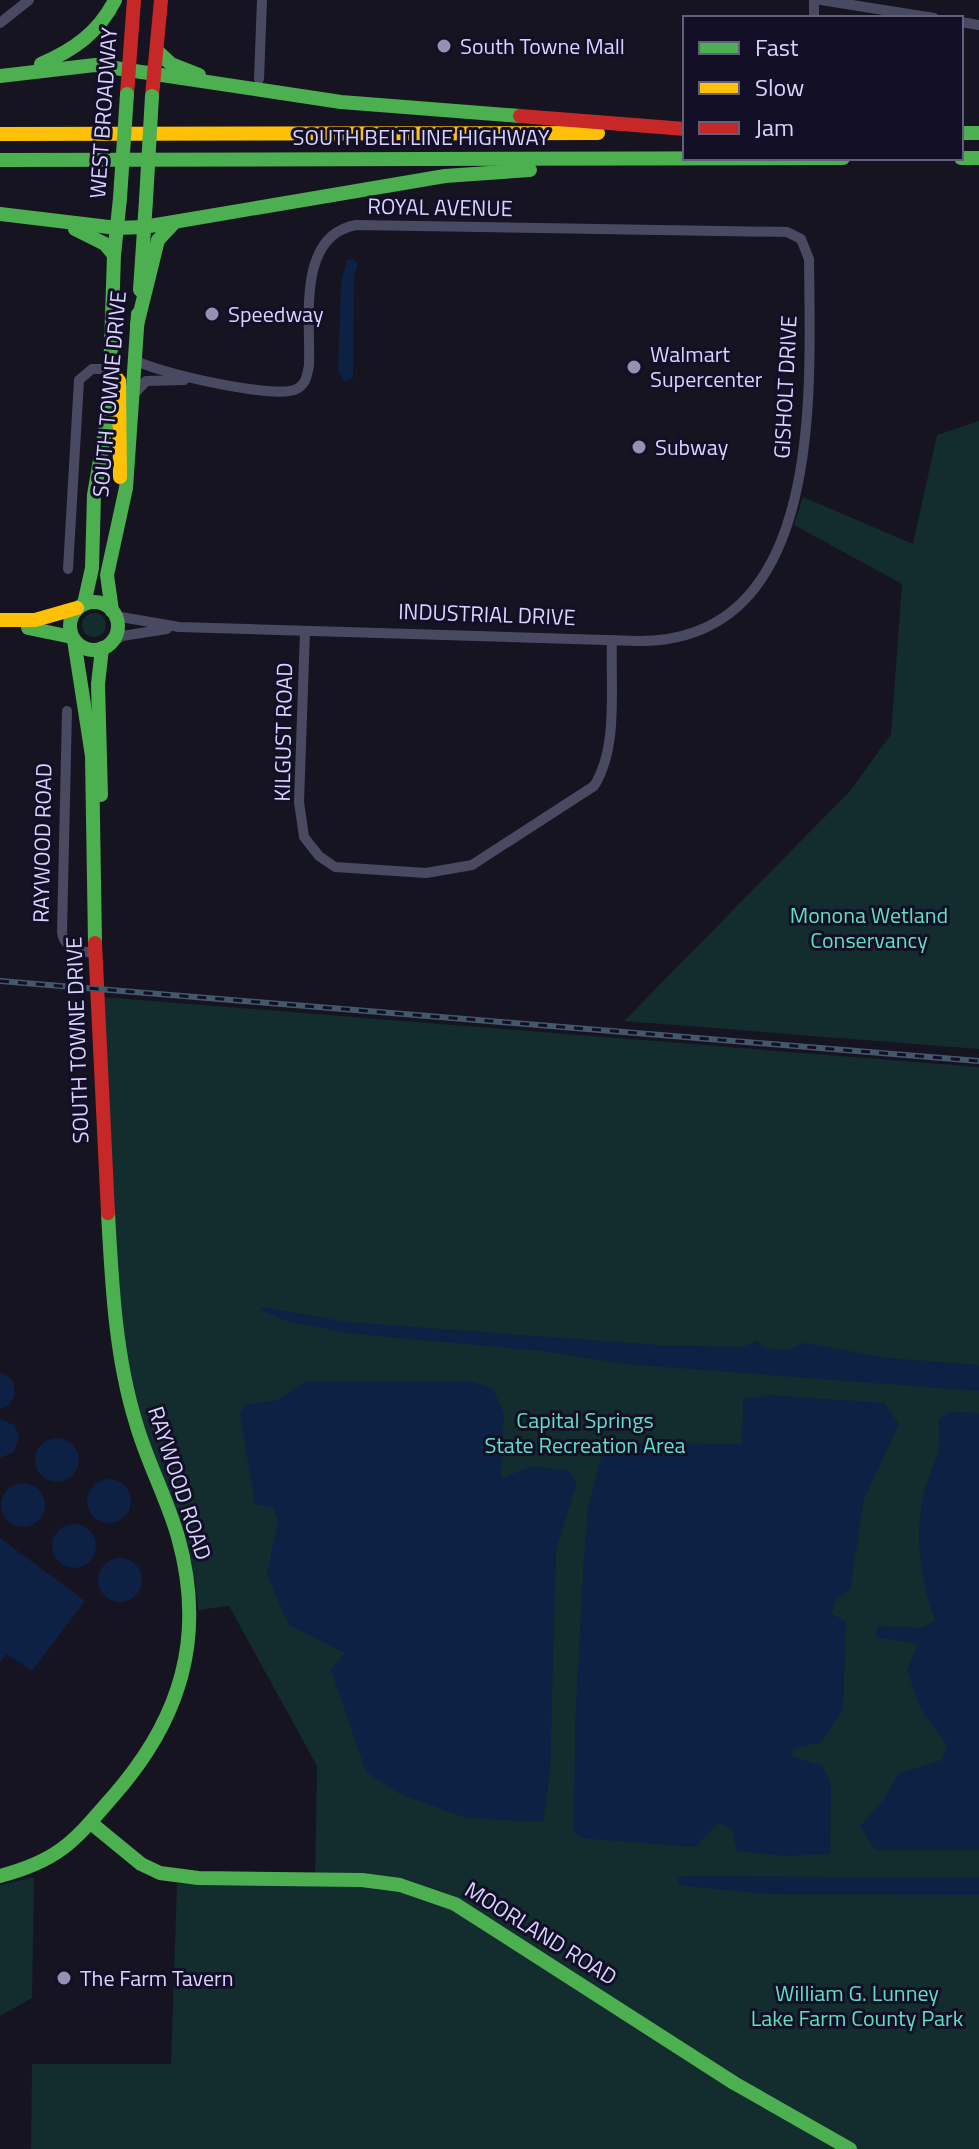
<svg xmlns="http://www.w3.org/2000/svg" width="979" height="2149" font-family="'Titillium Web',sans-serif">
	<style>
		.green { fill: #132c2d }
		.water { fill: #0d2144 }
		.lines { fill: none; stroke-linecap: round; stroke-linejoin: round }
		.street { stroke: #4a4962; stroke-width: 10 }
		.fast { stroke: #4caf50; stroke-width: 14 }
		.slow { stroke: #ffc107; stroke-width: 14 }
		.jam { stroke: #c62828; stroke-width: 14 }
		.rail-casing { stroke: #43596b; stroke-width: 6 }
		.rail { stroke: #130f26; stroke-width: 3; stroke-dasharray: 9; stroke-linecap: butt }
		.fast-bridge { stroke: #4caf50; stroke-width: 14 }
		.poi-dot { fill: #9591b1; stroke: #130f26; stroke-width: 3 }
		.labels { text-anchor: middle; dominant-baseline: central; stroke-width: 6; stroke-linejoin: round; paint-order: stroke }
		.poi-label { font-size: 22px; fill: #d9d4ff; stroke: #130f26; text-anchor: start }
		.street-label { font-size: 22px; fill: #d9d4ff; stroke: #130f26 }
		.park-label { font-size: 22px; fill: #5fe0c0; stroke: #130f26 }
	</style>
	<rect width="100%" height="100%" fill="#161421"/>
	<g class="green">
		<polygon points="979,421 979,1049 624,1021 851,790 891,734 902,584 794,525 803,497 913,544 937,435"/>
		<circle cx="94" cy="625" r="12"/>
		<path d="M103,997L979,1067V2149H31L32,2064H171L177,1884L315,1885L317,1766L229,1606L198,1610C195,1530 148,1466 133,1390C107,1262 110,1127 103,997Z"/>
		<polygon points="34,1877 32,1998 0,2016 0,1885"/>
	</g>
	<g class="water">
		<polygon points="354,259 358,263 354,277 353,377 345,382 338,371 341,283 347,260"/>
		<polygon points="262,1307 346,1322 659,1345 742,1347 757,1341 762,1348 789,1350 803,1343 888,1358 979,1365 979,1391 625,1364 542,1351 355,1334 289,1322 260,1310"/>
		<path d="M0,1372L12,1380C18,1393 14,1404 0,1409Z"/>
		<polygon points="306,1381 468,1381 492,1388 504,1413 501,1478 534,1466 569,1471 577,1482 556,1550 550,1774 543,1822 466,1818 398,1793 366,1772 331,1670 345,1653 289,1625 267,1575 278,1521 273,1508 255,1504 240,1414 244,1405 278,1400"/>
		<polygon points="768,1395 884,1403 899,1424 864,1499 850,1589 836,1600 831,1614 846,1621 843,1709 821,1742 793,1749 791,1756 823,1766 831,1786 830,1854 784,1856 737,1851 731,1828 718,1823 695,1847 580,1838 574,1831 575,1725 584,1557 588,1508 605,1443 742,1444 743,1399"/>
		<path d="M949,1412L979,1413V1850H875L860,1826L884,1799L899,1773L942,1760L947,1745L920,1708L907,1670L918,1644L876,1637L878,1626L921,1628L935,1620C921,1581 914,1539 923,1498C929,1467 945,1454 938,1420Z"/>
		<polygon points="0,1419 14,1425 19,1436 14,1452 0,1458"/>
		<circle cx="57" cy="1460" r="22"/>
		<circle cx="109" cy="1501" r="22"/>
		<circle cx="23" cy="1505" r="22"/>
		<circle cx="74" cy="1546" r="22"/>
		<polygon points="0,1538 85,1601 32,1671 7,1654 0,1662"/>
		<circle cx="120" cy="1580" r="22"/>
		<polygon points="684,1876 979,1878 979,1895 770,1894 686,1886 679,1884 678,1878"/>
	</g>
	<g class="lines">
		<g class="street">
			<polyline points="821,0 934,18"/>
			<polyline points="814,18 814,0"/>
			<polyline points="961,22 979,25"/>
			<polyline points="0,23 29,0"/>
			<polyline points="259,79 262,0"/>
			<polyline points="134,394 146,381 184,380"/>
			<polyline points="68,569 79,380 92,369 109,369"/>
			<path d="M115,616L179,627L638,641C826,642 810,390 809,259L801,239L787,232L356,225C296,236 311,321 309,365C307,376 306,386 294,390C270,398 157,373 135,360"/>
			<path d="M305,631L299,802L304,837L319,856L335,867L426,873L472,865L594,786C619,747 610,685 612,640"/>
			<polyline points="108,645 122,636 167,629"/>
			<path d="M67,711L62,932C64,950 80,950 95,954"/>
		</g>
		<g class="fast">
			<polyline points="157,51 171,64 199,75"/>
			<path d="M41,64C74,50 99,32 115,0"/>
			<polyline points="0,76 95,65 341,102 520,116"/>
			<polyline points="961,133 979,133"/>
			<polyline points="961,158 979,158"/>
			<polyline points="0,160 843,158"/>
			<polyline points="0,214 117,228 144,227 445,176 530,170"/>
			<polyline points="75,229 105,244 114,255"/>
			<polyline points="140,290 146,200"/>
			<polyline points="137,325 158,240 173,224"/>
			<circle cx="94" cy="626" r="24"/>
			<polyline points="84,604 92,568 94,495 109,407 114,255 120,198"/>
			<polyline points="112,611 107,575 126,488 138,314"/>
			<polyline points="28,628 72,637"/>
			<polyline points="74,640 92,756 95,943"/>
			<polyline points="101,795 98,684 102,648"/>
			<polyline points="91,1823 141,1864 160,1873 198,1878 362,1880 400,1885 455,1904 734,2083 850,2149"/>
			<path d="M0,1876C61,1860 75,1840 115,1794C181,1718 206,1636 178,1537C167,1498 147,1462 136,1423C115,1355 112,1284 108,1213"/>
		</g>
		<g class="slow">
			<polyline points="0,134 598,133"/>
			<polyline points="109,369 119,381 120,477"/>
			<polyline points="0,620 35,620 77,608"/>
		</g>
		<g class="jam">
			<polyline points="127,94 134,0"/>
			<polyline points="152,96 161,0"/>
			<polyline points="520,116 685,129"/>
			<polyline points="95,943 108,1213"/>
		</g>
		<defs>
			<polyline id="rail" points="0,981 979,1061"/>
		</defs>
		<use href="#rail" class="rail-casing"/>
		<use href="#rail" class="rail"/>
		<g class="fast-bridge">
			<polyline points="120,198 127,94"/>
			<polyline points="146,200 152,96"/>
		</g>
	</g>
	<g class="poi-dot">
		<circle cx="444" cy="46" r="8"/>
		<circle cx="212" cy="314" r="8"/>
		<circle cx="634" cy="367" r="8"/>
		<circle cx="639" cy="447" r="8"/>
		<circle cx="64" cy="1978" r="8"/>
	</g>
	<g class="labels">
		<g class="poi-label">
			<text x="460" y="46">South Towne Mall</text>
			<text x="228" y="314">Speedway</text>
			<text x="650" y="354">Walmart<tspan x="650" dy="25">Supercenter</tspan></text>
			<text x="655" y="447">Subway</text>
			<text x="80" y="1978">The Farm Tavern</text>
		</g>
		<g class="street-label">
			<text transform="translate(103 113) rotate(-86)">WEST BROADWAY</text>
			<text x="421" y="137">SOUTH BELTLINE HIGHWAY</text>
			<text transform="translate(440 207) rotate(1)">ROYAL AVENUE</text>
			<text transform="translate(785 387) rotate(-87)">GISHOLT DRIVE</text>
			<text transform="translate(109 394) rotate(-85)">SOUTH TOWNE DRIVE</text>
			<text transform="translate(487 614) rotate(2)">INDUSTRIAL DRIVE</text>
			<text transform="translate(283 732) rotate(-89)">KILGUST ROAD</text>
			<text transform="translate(42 843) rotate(-89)">RAYWOOD ROAD</text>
			<text transform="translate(77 1040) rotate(-92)">SOUTH TOWNE DRIVE</text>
			<text transform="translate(180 1483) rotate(72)">RAYWOOD ROAD</text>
			<text transform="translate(541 1933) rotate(32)">MOORLAND ROAD</text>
		</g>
		<g class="park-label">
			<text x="869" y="915">Monona Wetland<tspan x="869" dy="25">Conservancy</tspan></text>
			<text x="585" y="1420">Capital Springs<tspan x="585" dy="25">State Recreation Area</tspan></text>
			<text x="857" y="1993">William G. Lunney<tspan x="857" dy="25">Lake Farm County Park</tspan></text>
		</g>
	</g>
	<rect x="683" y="16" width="280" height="144" fill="#130f26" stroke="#625e7d" stroke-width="2"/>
	<rect x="699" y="42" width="40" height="12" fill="#4caf50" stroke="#625e7d" stroke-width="2"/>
	<text x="755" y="56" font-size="24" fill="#d9d4ff">Fast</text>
	<rect x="699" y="82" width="40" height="12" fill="#ffc107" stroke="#625e7d" stroke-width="2"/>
	<text x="755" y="96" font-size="24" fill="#d9d4ff">Slow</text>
	<rect x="699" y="122" width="40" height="12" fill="#c62828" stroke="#625e7d" stroke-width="2"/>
	<text x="755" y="136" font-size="24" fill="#d9d4ff">Jam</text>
</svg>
